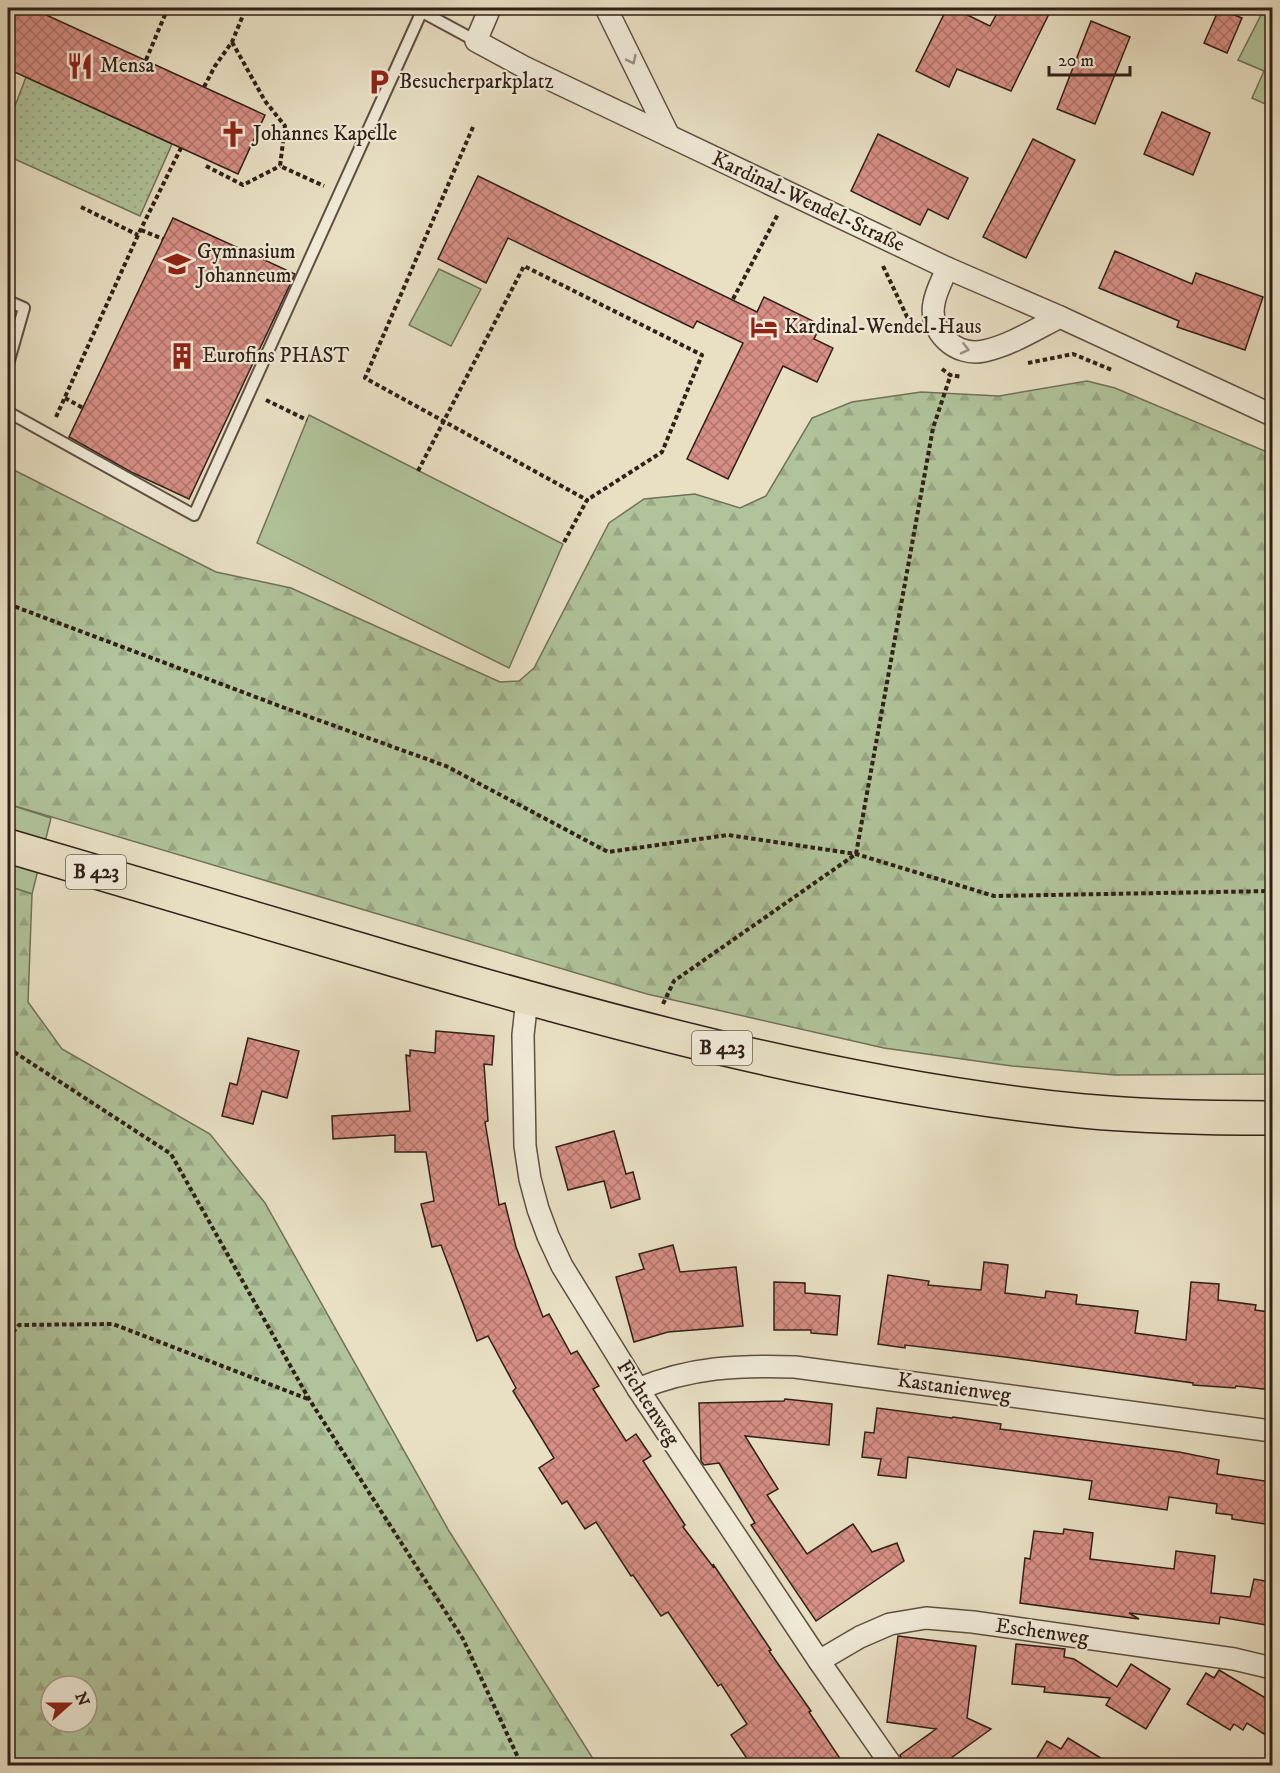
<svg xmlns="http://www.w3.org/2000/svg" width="1280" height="1773" font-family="'IM FELL DW Pica',serif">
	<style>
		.grass { fill: #b0c39a; stroke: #707258; stroke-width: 1.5 }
		.forest { fill: url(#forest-firs); stroke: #707258; stroke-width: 1.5; fill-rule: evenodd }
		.park { fill: url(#park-dots); stroke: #707258; stroke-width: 1.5 }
		.building { fill: url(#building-cross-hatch); stroke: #302017; stroke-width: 1.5 }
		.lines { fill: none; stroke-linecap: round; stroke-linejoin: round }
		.lane-casing { stroke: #5e5042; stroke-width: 14 }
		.street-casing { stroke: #5e5042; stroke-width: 24 }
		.primary-casing { stroke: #302017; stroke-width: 36 }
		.path { stroke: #302017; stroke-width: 4; stroke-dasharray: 4.5 3; stroke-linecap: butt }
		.lane { stroke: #f1ebd9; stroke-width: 10 }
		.street { stroke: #f1ebd9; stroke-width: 21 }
		.primary { stroke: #e9e0c4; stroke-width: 33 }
		.oneway { stroke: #9a9082 }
		.labels { text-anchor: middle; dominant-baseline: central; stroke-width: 4.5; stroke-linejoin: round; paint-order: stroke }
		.shield { fill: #f1ebd9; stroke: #6a5d51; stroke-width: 1.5 }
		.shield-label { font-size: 20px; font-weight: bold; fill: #302017 }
		.poi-label { font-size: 21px; fill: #302017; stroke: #f1ebd9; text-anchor: start }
		.street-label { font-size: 21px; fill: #302017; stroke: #f1ebd9 }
	</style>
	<defs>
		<pattern id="forest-firs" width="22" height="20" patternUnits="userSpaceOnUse" patternTransform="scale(1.5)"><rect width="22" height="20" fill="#b0c39a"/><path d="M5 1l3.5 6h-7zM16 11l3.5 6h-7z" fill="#98a784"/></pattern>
		<pattern id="park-dots" width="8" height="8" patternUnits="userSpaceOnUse" patternTransform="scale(1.5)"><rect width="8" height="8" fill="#b0c39a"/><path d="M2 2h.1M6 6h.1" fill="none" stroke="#98a784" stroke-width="1.8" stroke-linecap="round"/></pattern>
		<pattern id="building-cross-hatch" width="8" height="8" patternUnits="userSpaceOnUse" patternTransform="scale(1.5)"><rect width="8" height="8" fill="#d78f85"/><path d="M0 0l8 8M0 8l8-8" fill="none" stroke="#af746c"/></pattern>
	</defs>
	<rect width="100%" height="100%" fill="#e9e0c4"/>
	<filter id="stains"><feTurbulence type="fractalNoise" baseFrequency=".00333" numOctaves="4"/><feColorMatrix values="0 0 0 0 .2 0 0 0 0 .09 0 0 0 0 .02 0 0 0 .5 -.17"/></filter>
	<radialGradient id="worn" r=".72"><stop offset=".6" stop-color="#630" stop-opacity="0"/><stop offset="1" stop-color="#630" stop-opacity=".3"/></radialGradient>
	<g class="grass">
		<polygon points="1256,8 1272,8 1272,107 1252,98 1264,71 1238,60 1263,11"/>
		<polygon points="439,269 481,289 451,346 409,325"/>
		<polygon points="309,415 563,544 509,668 257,543"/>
		<polygon points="8,804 51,818 32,894 8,886"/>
	</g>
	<g class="forest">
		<polygon points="1087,381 1115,388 1272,454 1272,1074 1115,1075 1012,1066 884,1048 647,994 8,804 8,467 216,572 291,588 500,682 519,681 534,668 609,523 644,499 695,494 740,508 766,496 812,418 852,402 921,392 999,396"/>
		<path d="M8,886L32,894L28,1002L62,1049L210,1134L265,1203L449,1531L597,1765H8ZM51,1686H87V1722H51Z"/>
	</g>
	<polygon class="park" points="26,77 172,144 140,216 8,156 8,118 10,119"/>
	<g class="building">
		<polygon points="8,8 31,8 265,115 238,174 8,69"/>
		<polygon points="947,8 953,8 990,26 1000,8 1035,8 1049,14 1011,91 957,69 949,87 916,71"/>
		<polygon points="1219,9 1242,18 1227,53 1204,43"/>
		<polygon points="1091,21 1130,37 1095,124 1057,109"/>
		<polygon points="1162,112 1210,133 1193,175 1144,154"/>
		<polygon points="878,134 968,178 948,219 928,209 920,225 851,191"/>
		<polygon points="1033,139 1075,160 1026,258 983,237"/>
		<polygon points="478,176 757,312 764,297 821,325 814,339 833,348 817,382 783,366 728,479 687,459 743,343 697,321 693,328 508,238 486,283 438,259"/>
		<polygon points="173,218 295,274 189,499 131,472 69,437"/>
		<polygon points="1115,251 1192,284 1196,273 1263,297 1245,350 1177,327 1179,321 1099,288"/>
		<polygon points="436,1031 494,1036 492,1065 484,1064 488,1121 485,1122 499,1205 505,1203 516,1247 543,1317 549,1314 571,1354 577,1351 599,1386 593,1389 626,1441 636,1434 651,1456 643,1461 685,1525 683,1527 714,1568 713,1564 771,1650 769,1651 811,1711 809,1712 845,1766 752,1766 731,1735 747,1724 721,1684 718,1686 668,1612 661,1616 633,1575 631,1576 596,1522 585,1529 567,1501 562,1504 539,1468 554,1458 513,1391 516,1388 488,1336 477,1341 441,1245 432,1247 421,1204 434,1201 426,1152 395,1152 395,1135 333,1139 332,1116 410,1111 406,1055 410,1056 410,1050 435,1053"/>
		<polygon points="248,1038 299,1051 287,1098 262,1091 253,1124 222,1116 230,1083 237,1085"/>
		<polygon points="614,1131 626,1174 633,1172 640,1199 611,1208 604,1181 568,1190 556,1147"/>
		<polygon points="673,1245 680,1272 736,1267 743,1326 668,1332 634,1342 616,1277 644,1269 639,1254"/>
		<polygon points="984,1262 1008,1265 1005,1293 1045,1298 1046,1291 1077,1295 1076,1304 1138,1311 1135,1333 1186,1340 1191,1282 1219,1284 1218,1300 1256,1305 1255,1310 1270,1312 1268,1330 1272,1331 1272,1390 1236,1386 1235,1388 1193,1385 1193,1383 1005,1357 905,1345 905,1348 878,1344 888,1275 929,1281 928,1285 981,1290"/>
		<polygon points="774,1282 805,1283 805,1293 840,1296 837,1335 811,1333 811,1330 774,1330"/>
		<polygon points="785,1399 832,1404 829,1445 745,1436 778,1489 767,1495 807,1554 853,1524 872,1552 897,1543 904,1561 816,1621 751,1525 755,1523 719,1463 704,1465 701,1461 699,1403 784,1401"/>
		<polygon points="877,1408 952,1418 953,1417 1001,1424 1000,1429 1179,1452 1219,1460 1217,1474 1272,1482 1272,1525 1232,1519 1232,1515 1216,1513 1217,1504 1169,1497 1167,1510 1089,1499 1092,1481 908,1457 906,1478 878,1475 881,1459 862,1457 865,1432 874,1433"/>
		<polygon points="1064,1529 1093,1533 1090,1559 1174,1569 1176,1551 1215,1556 1211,1593 1250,1597 1254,1579 1272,1582 1272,1626 1220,1617 1219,1624 1129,1613 1139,1619 1020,1603 1025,1558 1030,1559 1034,1531 1063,1534"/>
		<polygon points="898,1636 976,1646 967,1718 991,1729 940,1766 905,1766 900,1755 936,1729 887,1722"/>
		<polygon points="1016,1644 1065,1649 1064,1657 1074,1659 1117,1687 1131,1664 1170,1689 1146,1729 1106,1705 1110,1698 1044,1692 1045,1687 1012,1684"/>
		<polygon points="1219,1670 1272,1702 1272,1739 1247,1723 1243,1730 1234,1724 1230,1730 1187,1704 1206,1673 1214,1678"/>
		<polygon points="1068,1738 1081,1746 1114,1766 1032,1766 1047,1741 1061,1749"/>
	</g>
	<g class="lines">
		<defs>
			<g id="lane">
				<polyline points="415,8 476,41"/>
				<polyline points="8,301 24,308 8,364"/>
				<polyline points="8,412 194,515 422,11"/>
			</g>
			<g id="street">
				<polyline points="490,8 476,41 524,67 947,268 1060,317 1272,415"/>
				<polyline points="606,8 669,136"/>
				<path d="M947,268C943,279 936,291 934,303C928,332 956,357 984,351C1011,345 1036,329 1060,317"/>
				<polyline points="527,999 523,1035 525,1146 530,1179 538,1209 548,1236 562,1266 638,1389 819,1661 892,1766"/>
				<path d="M638,1389C691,1367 738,1365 795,1367L1272,1431"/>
				<polyline points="819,1661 860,1637 890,1624 926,1618 973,1622 1234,1659 1272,1668"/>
			</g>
			<path id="primary" d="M8,846C139,885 270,924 402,962C625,1027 851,1088 1083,1111C1146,1117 1209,1118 1272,1118"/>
		</defs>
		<use href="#lane" class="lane-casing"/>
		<use href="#street" class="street-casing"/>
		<use href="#primary" class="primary-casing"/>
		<g class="path">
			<polyline points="31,8 32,8"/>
			<polyline points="159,8 170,12 181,8"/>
			<polyline points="232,42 265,101 285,126 280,166 324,186"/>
			<polyline points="146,60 167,10"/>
			<polyline points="204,87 215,66 232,42 246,8"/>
			<polyline points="473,127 365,378 587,500 563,544"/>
			<polyline points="206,166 243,185 280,166"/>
			<polyline points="81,207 138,235"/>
			<polyline points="141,230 163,239"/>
			<polyline points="883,266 909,321"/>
			<polyline points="733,299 778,214"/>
			<polyline points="1028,363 1073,354 1112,370"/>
			<polyline points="942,369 950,375 962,377"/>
			<polyline points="65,398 83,408"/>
			<polyline points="266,400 307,420"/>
			<polyline points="56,417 138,235 181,148"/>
			<polyline points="418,471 524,266 702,355 662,452 587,500"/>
			<polyline points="8,604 285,708 446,766 608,852 728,835 856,854 994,896 1272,891"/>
			<polyline points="663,1004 674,981 856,854 933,428 951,374"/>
			<polyline points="8,1048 171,1154 309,1399 463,1639 522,1766"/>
			<polyline points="8,1338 19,1325 113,1324 308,1399"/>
		</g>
		<use href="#lane" class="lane"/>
		<use href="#street" class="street"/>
		<use href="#primary" class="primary"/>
	</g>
	<defs><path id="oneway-chevron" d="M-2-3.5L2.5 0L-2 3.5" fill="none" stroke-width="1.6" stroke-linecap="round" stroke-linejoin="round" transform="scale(1.5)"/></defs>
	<g class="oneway">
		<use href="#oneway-chevron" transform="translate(632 60) rotate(64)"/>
		<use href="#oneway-chevron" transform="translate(965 349) rotate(14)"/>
	</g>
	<defs>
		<symbol id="restaurant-bare" viewBox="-9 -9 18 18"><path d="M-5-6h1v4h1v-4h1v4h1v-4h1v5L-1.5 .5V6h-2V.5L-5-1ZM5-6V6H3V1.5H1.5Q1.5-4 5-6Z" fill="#8f2418" stroke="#f1ebd9" stroke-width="2.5" paint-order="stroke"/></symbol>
		<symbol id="parking-bare" viewBox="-9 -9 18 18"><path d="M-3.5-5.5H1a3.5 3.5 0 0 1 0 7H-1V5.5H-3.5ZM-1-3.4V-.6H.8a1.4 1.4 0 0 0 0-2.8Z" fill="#8f2418" stroke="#f1ebd9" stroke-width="2.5" paint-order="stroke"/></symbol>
		<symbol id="church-bare" viewBox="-9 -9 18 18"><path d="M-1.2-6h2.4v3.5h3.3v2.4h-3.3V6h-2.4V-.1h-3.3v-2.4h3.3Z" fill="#8f2418" stroke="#f1ebd9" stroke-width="2.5" paint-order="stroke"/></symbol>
		<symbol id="school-bare" viewBox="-9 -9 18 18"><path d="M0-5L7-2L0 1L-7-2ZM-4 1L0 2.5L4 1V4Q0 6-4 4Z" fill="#8f2418" stroke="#f1ebd9" stroke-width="2.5" paint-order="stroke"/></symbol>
		<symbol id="hotel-bare" viewBox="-9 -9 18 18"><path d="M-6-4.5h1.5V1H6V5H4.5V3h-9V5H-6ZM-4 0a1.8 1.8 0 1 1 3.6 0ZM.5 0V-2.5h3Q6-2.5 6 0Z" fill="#8f2418" stroke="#f1ebd9" stroke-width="2.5" paint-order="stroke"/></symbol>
		<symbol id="building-bare" viewBox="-9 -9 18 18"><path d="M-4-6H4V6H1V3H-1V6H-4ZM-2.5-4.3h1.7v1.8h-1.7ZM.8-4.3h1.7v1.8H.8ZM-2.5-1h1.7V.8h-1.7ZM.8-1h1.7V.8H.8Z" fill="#8f2418" stroke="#f1ebd9" stroke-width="2.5" paint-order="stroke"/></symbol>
	</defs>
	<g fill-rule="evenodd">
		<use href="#restaurant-bare" x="61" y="47" width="38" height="38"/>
		<use href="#parking-bare" x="360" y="63" width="38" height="38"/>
		<use href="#church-bare" x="214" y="115" width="38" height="38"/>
		<use href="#school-bare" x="158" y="245" width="38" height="38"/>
		<use href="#hotel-bare" x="745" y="308" width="38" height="38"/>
		<use href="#building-bare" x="163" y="337" width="38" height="38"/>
	</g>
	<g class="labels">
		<g class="shield">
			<rect x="66" y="855" width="60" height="34" rx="4.5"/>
			<rect x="692" y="1031" width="60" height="34" rx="4.5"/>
		</g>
		<g class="shield-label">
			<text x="96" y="872">B 423</text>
			<text x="722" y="1048">B 423</text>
		</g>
		<g class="poi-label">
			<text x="100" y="66">Mensa</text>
			<text x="399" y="82">Besucherparkplatz</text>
			<text x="253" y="134">Johannes Kapelle</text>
			<text x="197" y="252">Gymnasium<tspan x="197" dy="24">Johanneum</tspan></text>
			<text x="784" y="327">Kardinal-Wendel-Haus</text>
			<text x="202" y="356">Eurofins PHAST</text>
		</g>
		<g class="street-label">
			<text transform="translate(808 202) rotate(25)">Kardinal-Wendel-Straße</text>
			<text transform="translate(954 1388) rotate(8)">Kastanienweg</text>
			<text transform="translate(648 1403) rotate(57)">Fichtenweg</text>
			<text transform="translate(1042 1632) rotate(8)">Eschenweg</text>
		</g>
	</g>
	<rect width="1280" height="1773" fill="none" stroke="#e9e0c4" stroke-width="30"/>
	<rect x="9" y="9" width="1262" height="1755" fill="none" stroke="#302017" stroke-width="3"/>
	<rect x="15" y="15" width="1250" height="1743" fill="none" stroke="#302017" stroke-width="1.5"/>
	<g transform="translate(69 1704) rotate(69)"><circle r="28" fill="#f1ebd9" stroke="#a49a8b" stroke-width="1.5"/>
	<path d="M0-4.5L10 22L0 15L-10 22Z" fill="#8f2418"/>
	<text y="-9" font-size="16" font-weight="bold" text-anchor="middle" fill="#302017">N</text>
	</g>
	<path d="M1049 66v9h81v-9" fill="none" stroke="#302017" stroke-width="3"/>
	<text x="1058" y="66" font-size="18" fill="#302017" stroke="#f1ebd9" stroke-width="4.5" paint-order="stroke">20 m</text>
	<rect width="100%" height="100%" filter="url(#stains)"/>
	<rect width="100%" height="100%" fill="url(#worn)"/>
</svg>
